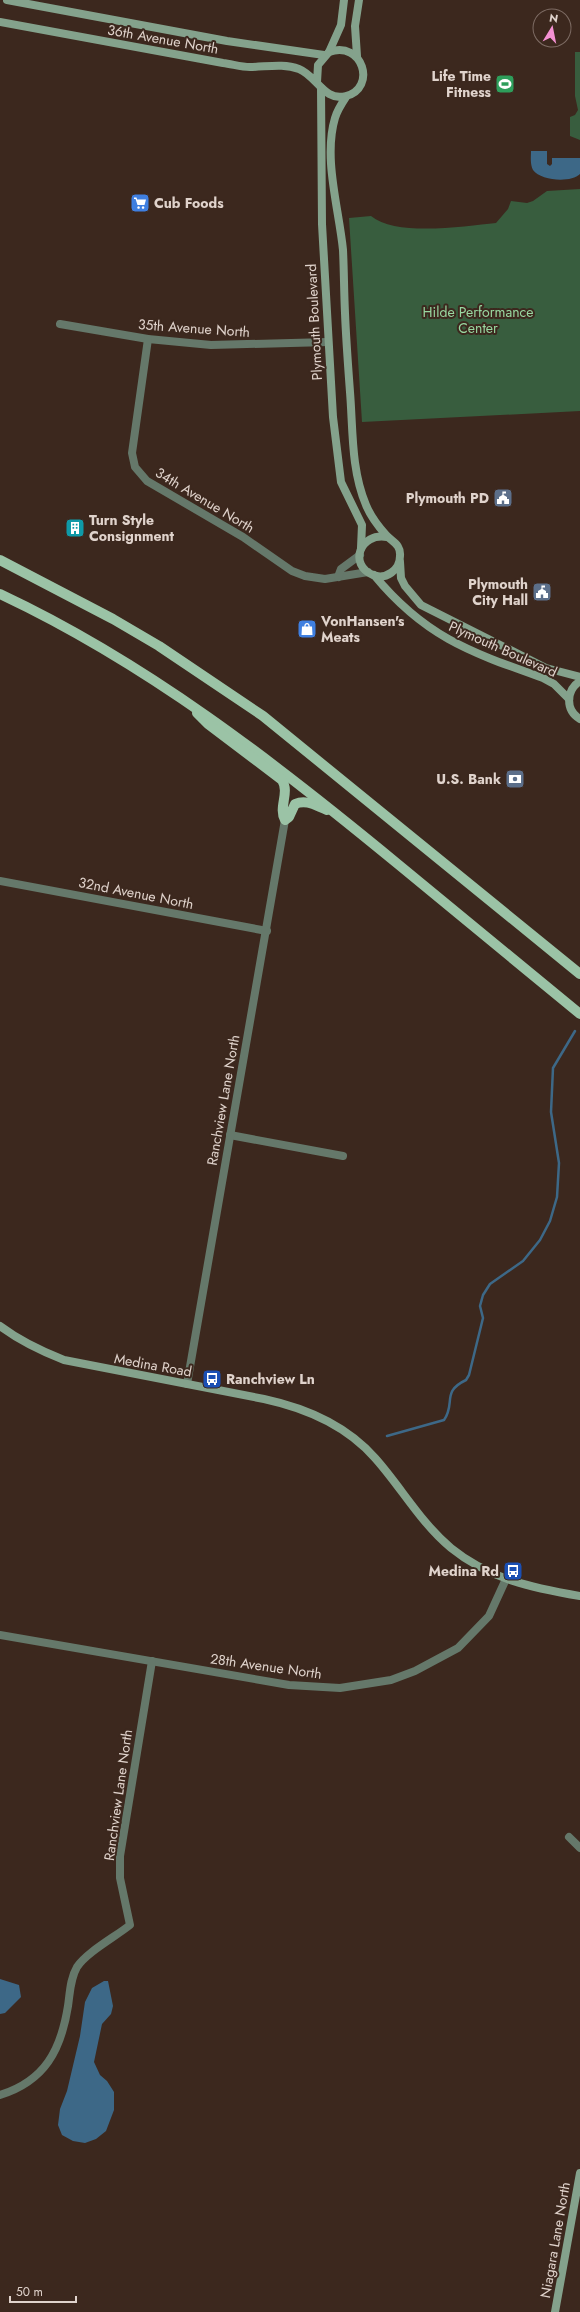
<svg xmlns="http://www.w3.org/2000/svg" width="580" height="2312" font-family="Jost,sans-serif">
	<style>
		.green { fill: #385d3e }
		.water { fill: #3d6887 }
		.lines { fill: none; stroke-linecap: round; stroke-linejoin: round }
		.stream { stroke: #3d6887; stroke-width: 2.5 }
		.street { stroke: #65786a; stroke-width: 8 }
		.secondary { stroke: #84a28c; stroke-width: 8 }
		.primary { stroke: #9bc3a6; stroke-width: 10 }
		.labels { text-anchor: middle; dominant-baseline: central; stroke-width: 4; stroke-linejoin: round; paint-order: stroke }
		.street-label { font-size: 14px; fill: #e0d3cc; stroke: #3c281e }
		.poi-label { font-size: 14px; font-weight: bold; fill: #e0d3cc; stroke: #3c281e; text-anchor: end }
		.park-label { font-size: 14px; fill: #99d8a1; stroke: #3c281e }
	</style>
	<rect width="100%" height="100%" fill="#3c281e"/>
	<g class="green">
		<polygon points="575,52 580,52 580,140 570,136 570,117 575,115 578,110 575,96"/>
		<path d="M580,189V411L362,422L349,218L371,216C396,237 465,226 496,223L508,209L511,201L527,203L533,201L547,191Z"/>
	</g>
	<g class="water">
		<path d="M531,151H547V164L550,166L552,164V158H580V174C571,183 541,181 533,170C530,164 531,157 531,151Z"/>
		<polygon points="0,1979 19,1985 21,1997 5,2013 0,2014"/>
		<polygon points="104,1981 108,1981 113,2006 111,2014 102,2024 94,2062 100,2075 107,2081 114,2092 114,2110 106,2131 96,2139 85,2143 73,2141 62,2135 58,2125 60,2109 67,2091 80,2036 85,2002 92,1988"/>
	</g>
	<g class="lines">
		<path class="stream" d="M387,1436L444,1420C456,1403 441,1392 466,1380L469,1375L483,1318L480,1306L483,1295L490,1284L523,1261L540,1240L550,1221L557,1197L559,1163L551,1112L553,1068L575,1031"/>
		<g class="street">
			<polyline points="60,324 148,339 211,345 328,342"/>
			<polyline points="148,339 132,453 135,467 147,481 243,537 292,571 305,576 325,579 368,572"/>
			<polyline points="338,577 341,569 360,555"/>
			<polyline points="0,881 267,931"/>
			<polyline points="230,1135 343,1156"/>
			<polyline points="187,1384 285,820"/>
			<polyline points="0,1635 289,1685 340,1688 391,1680 415,1671 458,1648 489,1616 506,1579"/>
			<polyline points="569,1837 580,1848"/>
			<path d="M0,2095C45,2081 61,2050 68,2006C70,1993 70,1979 77,1967C87,1952 115,1937 130,1925L120,1878V1856L152,1661"/>
		</g>
		<g class="secondary">
			<polyline points="7,0 227,41 324,55"/>
			<path d="M0,22L223,63C232,64 241,67 250,67C266,67 283,63 299,69C317,76 324,102 346,96C377,88 363,40 329,52L318,65L317,82"/>
			<polyline points="329,52 341,25 344,0"/>
			<polyline points="357,56 355,26 359,0"/>
			<polyline points="321,88 322,224 333,417 341,482 362,525 361,548"/>
			<path d="M346,97C342,103 337,111 335,118C323,158 339,209 343,250C344,271 344,292 345,313C346,339 348,365 350,392C353,429 351,470 366,505C370,515 378,526 386,535C392,542 401,544 400,556C400,570 386,580 373,575C348,565 360,532 387,537"/>
			<polyline points="400,562 401,578 405,586 421,605 546,668 580,677"/>
			<path d="M374,575C425,637 470,652 543,678L554,684L569,699"/>
			<path d="M580,681C566,690 565,710 580,719"/>
			<path d="M0,1326C20,1341 41,1351 64,1360L264,1399C306,1408 346,1425 375,1458C401,1487 420,1522 451,1548C489,1579 533,1588 580,1596"/>
			<polyline points="555,2312 580,2173"/>
		</g>
		<g class="primary">
			<polyline points="0,560 113,619 159,646 263,716 580,974"/>
			<path d="M0,594C147,663 274,762 399,865C459,915 520,964 580,1014"/>
			<path d="M197,713L208,724L282,780C290,793 278,807 285,820L289,817L295,804C307,799 316,806 327,810"/>
		</g>
	</g>
	<defs>
		<symbol id="stadium-square" viewBox="-11 -11 22 22"><rect x="-9" y="-9" width="18" height="18" rx="4" fill="#2e9e5b" stroke="#3c281e"/><path d="M0-5a6.5 5 0 1 0 0 10a6.5 5 0 1 0 0-10ZM-3.5-1.8h7v3.6h-7Z" fill="#fff"/></symbol>
		<symbol id="supermarket-square" viewBox="-11 -11 22 22"><rect x="-9" y="-9" width="18" height="18" rx="4" fill="#3f7fe0" stroke="#3c281e"/><path d="M-6-5.5h2.5l.6 2H6L4.5 2H-2.5L-4.4-4H-6ZM-1.5 3.2a1.3 1.3 0 1 0 .1 0ZM3 3.2a1.3 1.3 0 1 0 .1 0Z" fill="#fff"/></symbol>
		<symbol id="civic-square" viewBox="-11 -11 22 22"><rect x="-9" y="-9" width="18" height="18" rx="4" fill="#5c6f8a" stroke="#3c281e"/><path d="M-.6-6.5H3V-4.5H.6V-3L4-1V1h2V6H-6V1h2V-1L-.6-3ZM-1.2 2.5V6h2.4V2.5Z" fill="#fff"/></symbol>
		<symbol id="building-square" viewBox="-11 -11 22 22"><rect x="-9" y="-9" width="18" height="18" rx="4" fill="#0f9aa8" stroke="#3c281e"/><path d="M-4-6H4V6H1V3H-1V6H-4ZM-2.5-4.3h1.7v1.8h-1.7ZM.8-4.3h1.7v1.8H.8ZM-2.5-1h1.7V.8h-1.7ZM.8-1h1.7V.8H.8Z" fill="#fff"/></symbol>
		<symbol id="shop-square" viewBox="-11 -11 22 22"><rect x="-9" y="-9" width="18" height="18" rx="4" fill="#3f7fe0" stroke="#3c281e"/><path d="M-5-2.5h2.3a2.7 3.5 0 0 1 5.4 0H5L5.5 6h-11ZM-1.5-2.5h3a1.5 2.3 0 0 0-3 0Z" fill="#fff"/></symbol>
		<symbol id="bank-square" viewBox="-11 -11 22 22"><rect x="-9" y="-9" width="18" height="18" rx="4" fill="#5c6f8a" stroke="#3c281e"/><path d="M-6-4H6V4H-6ZM0-2.3a2.3 2.3 0 1 0 0 4.6a2.3 2.3 0 1 0 0-4.6Z" fill="#fff"/></symbol>
		<symbol id="bus-square" viewBox="-11 -11 22 22"><rect x="-9" y="-9" width="18" height="18" rx="4" fill="#1a4fb4" stroke="#3c281e"/><path d="M-5-6H5V4H4V6H2V4H-2V6H-4V4H-5ZM-3.5-4V0h7V-4ZM-3.5 1.2v1.5H-2V1.2ZM2 1.2v1.5H3.5V1.2Z" fill="#fff"/></symbol>
	</defs>
	<g fill-rule="evenodd">
		<use href="#stadium-square" x="494" y="73" width="22" height="22"/>
		<use href="#supermarket-square" x="129" y="192" width="22" height="22"/>
		<use href="#civic-square" x="492" y="487" width="22" height="22"/>
		<use href="#building-square" x="64" y="517" width="22" height="22"/>
		<use href="#civic-square" x="531" y="581" width="22" height="22"/>
		<use href="#shop-square" x="296" y="618" width="22" height="22"/>
		<use href="#bank-square" x="504" y="768" width="22" height="22"/>
		<use href="#bus-square" x="201" y="1368" width="22" height="22"/>
		<use href="#bus-square" x="502" y="1560" width="22" height="22"/>
	</g>
	<g class="labels">
		<g class="street-label">
			<text transform="translate(163 39) rotate(10)">36th Avenue North</text>
			<text transform="translate(314 322) rotate(-93)">Plymouth Boulevard</text>
			<text transform="translate(194 328) rotate(4)">35th Avenue North</text>
			<text transform="translate(205 500) rotate(31)">34th Avenue North</text>
			<text transform="translate(503 649) rotate(24)">Plymouth Boulevard</text>
			<text transform="translate(136 893) rotate(11)">32nd Avenue North</text>
			<text transform="translate(223 1100) rotate(-80)">Ranchview Lane North</text>
			<text transform="translate(153 1365) rotate(10)">Medina Road</text>
			<text transform="translate(266 1666) rotate(8)">28th Avenue North</text>
			<text transform="translate(118 1795) rotate(-82)">Ranchview Lane North</text>
			<text transform="translate(555 2240) rotate(-80)">Niagara Lane North</text>
		</g>
		<g class="poi-label">
			<text x="491" y="76">Life Time<tspan x="491" dy="16">Fitness</tspan></text>
			<text x="154" y="203" text-anchor="start">Cub Foods</text>
			<text x="489" y="498">Plymouth PD</text>
			<text x="89" y="520" text-anchor="start">Turn Style<tspan x="89" dy="16">Consignment</tspan></text>
			<text x="528" y="584">Plymouth<tspan x="528" dy="16">City Hall</tspan></text>
			<text x="321" y="621" text-anchor="start">VonHansen's<tspan x="321" dy="16">Meats</tspan></text>
			<text x="501" y="779">U.S. Bank</text>
			<text x="226" y="1379" text-anchor="start">Ranchview Ln</text>
			<text x="499" y="1571">Medina Rd</text>
		</g>
		<g class="park-label">
			<text x="478" y="312">Hilde Performance<tspan x="478" dy="16">Center</tspan></text>
		</g>
	</g>
	<g transform="translate(552 28) rotate(10)"><circle r="19" fill="#3c281e" stroke="#7e6c64"/>
	<path d="M0-3L7 15L0 10L-7 15Z" fill="#f491d3"/>
	<text y="-6" font-size="11" font-weight="bold" text-anchor="middle" fill="#e0d3cc">N</text>
	</g>
	<path d="M10 2296v6h66v-6" fill="none" stroke="#e0d3cc" stroke-width="2"/>
	<text x="16" y="2296" font-size="12" fill="#e0d3cc" stroke="#3c281e" stroke-width="3" paint-order="stroke">50 m</text>
</svg>
